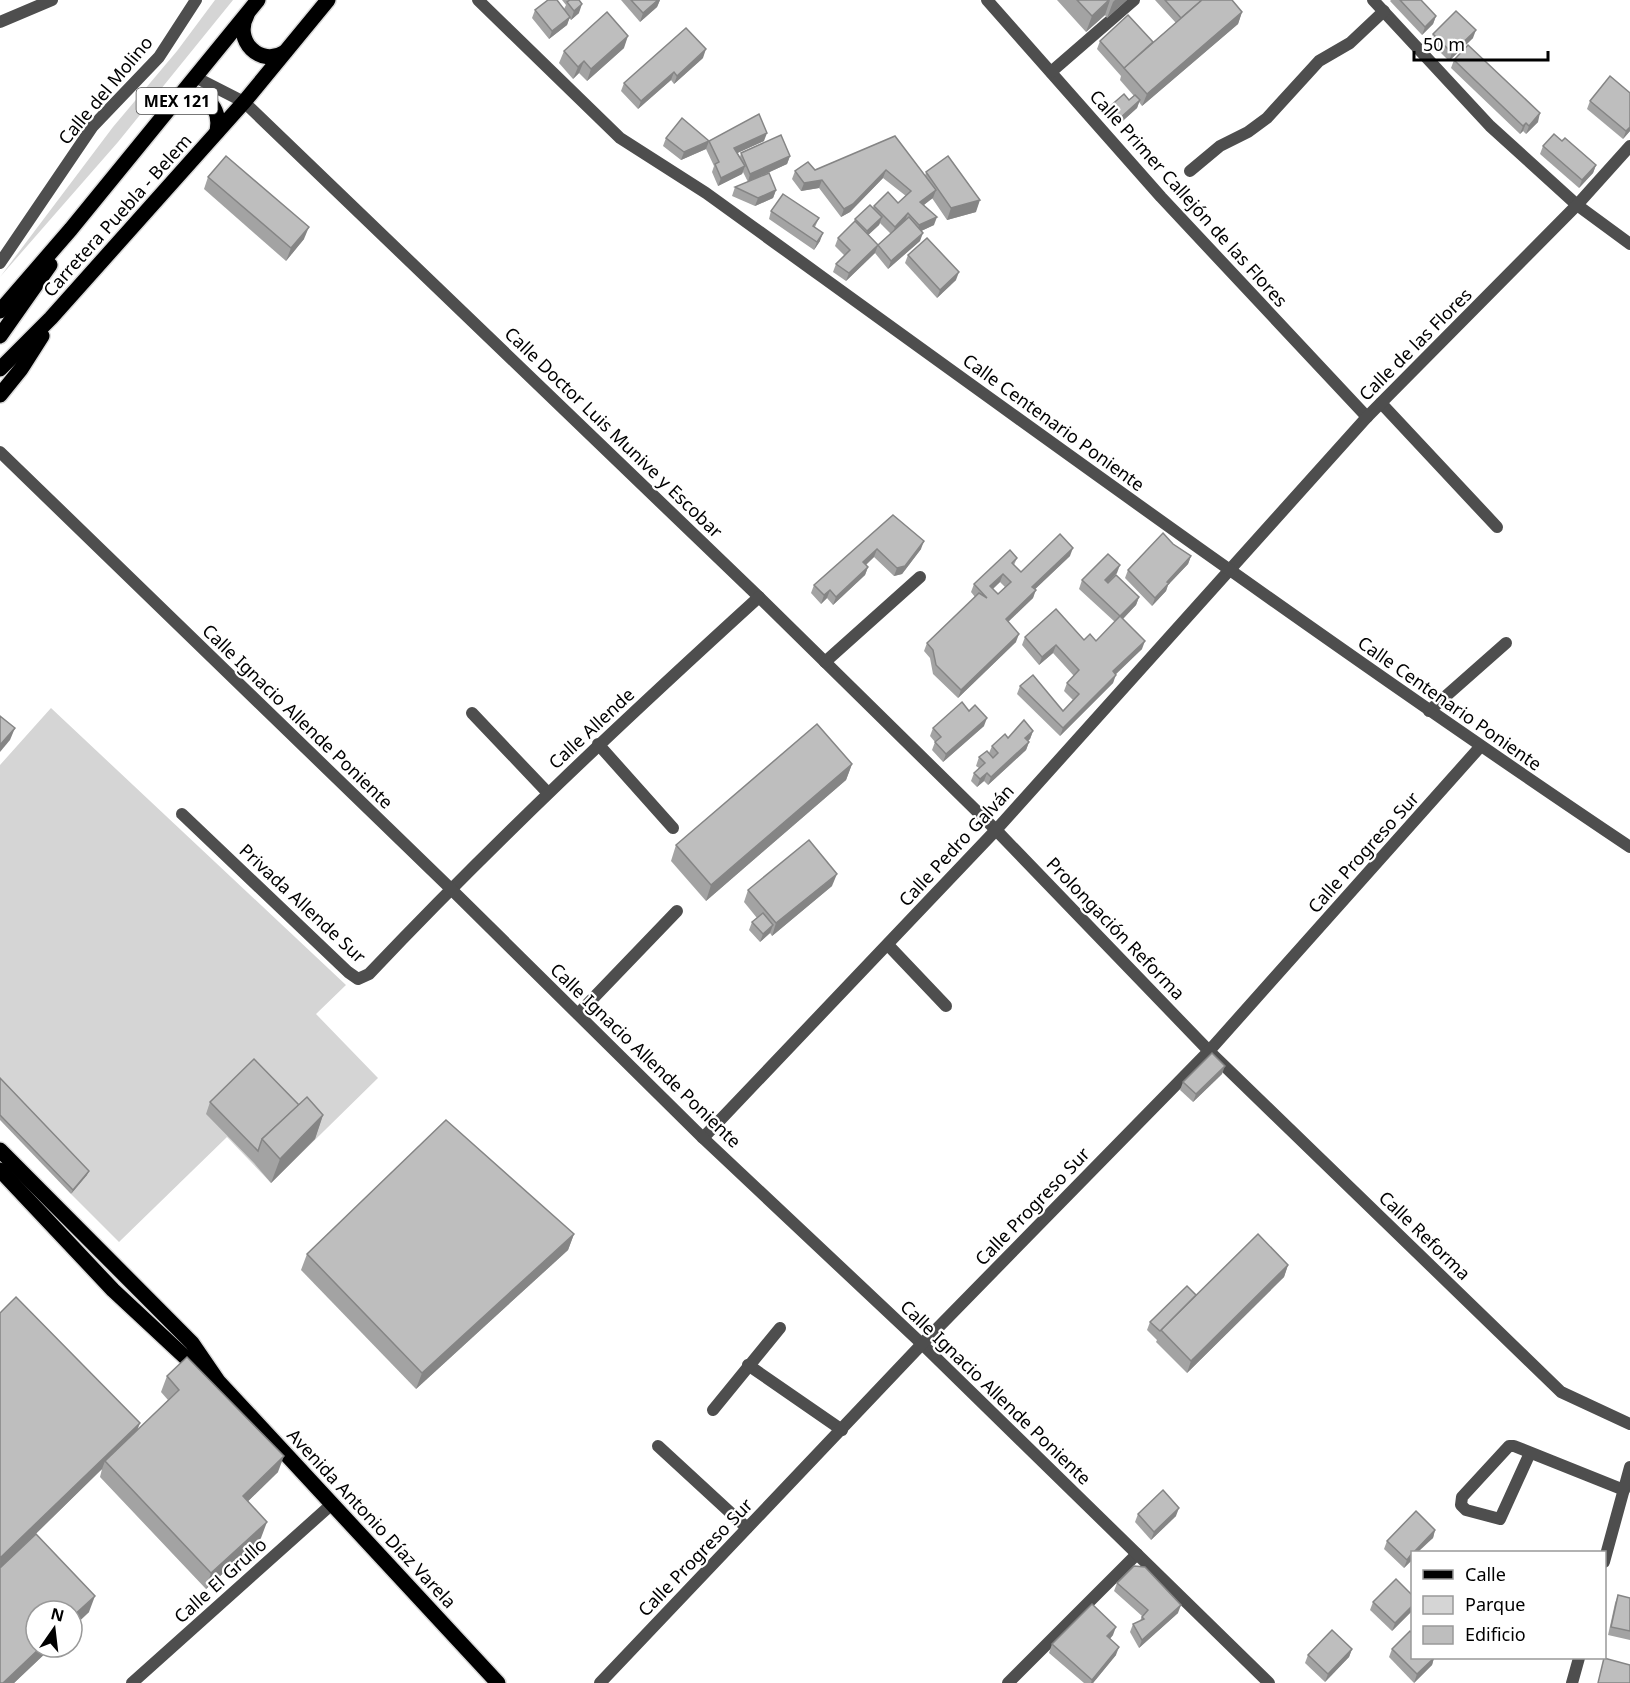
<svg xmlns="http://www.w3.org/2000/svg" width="1630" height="1683" font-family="'Noto Sans',sans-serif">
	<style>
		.green { fill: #d5d5d5 }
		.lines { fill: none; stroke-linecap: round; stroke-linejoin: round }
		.primary-casing { stroke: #dbdbdb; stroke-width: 18 }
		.minor { stroke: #4e4e4e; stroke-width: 12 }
		.tertiary { stroke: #4e4e4e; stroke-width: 12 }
		.primary { stroke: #000; stroke-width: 15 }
		.wall { fill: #a3a3a3; fill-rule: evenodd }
		.shaded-wall { fill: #858585 }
		.building { fill: #bebebe; stroke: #858585; stroke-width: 1.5; fill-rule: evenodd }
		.labels { text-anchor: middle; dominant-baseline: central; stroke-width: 4.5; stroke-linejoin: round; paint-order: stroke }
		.shield { fill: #fff; stroke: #4c4c4c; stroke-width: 1.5 }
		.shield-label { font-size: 16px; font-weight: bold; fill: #000 }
		.street-label { font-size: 18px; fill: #000; stroke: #fff }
	</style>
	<rect width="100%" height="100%" fill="#fff"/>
	<g class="green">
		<polygon points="215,0 233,0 118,142 0,277 113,127 177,51"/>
		<polygon points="51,708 346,985 316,1014 378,1078 271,1183 227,1137 119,1242 71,1194 87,1175 0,1083 0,765"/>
	</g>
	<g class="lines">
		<defs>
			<g id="primary">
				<path d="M247,15C233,40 260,68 285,52"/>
				<path d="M180,97C204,89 222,107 217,132"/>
				<polyline points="0,311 71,229 258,0"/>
				<polyline points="0,336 50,265"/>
				<polyline points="0,369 51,318 244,102 328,0"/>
				<polyline points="0,395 21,369 42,336"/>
				<polyline points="0,1150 192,1343 218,1381 498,1683"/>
				<polyline points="0,1170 113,1290 201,1372"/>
			</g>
		</defs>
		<use href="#primary" class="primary-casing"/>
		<g class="minor">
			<polyline points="987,0 1161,197 1367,417"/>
			<polyline points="1373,0 1490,126 1577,205 1630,244"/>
			<polyline points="0,22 52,0"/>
			<polyline points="1051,72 1134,0"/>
			<polyline points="195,77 244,102 759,597 996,830 1209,1051 1561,1392 1630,1424"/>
			<polyline points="1190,171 1220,146 1248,132 1267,118 1319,61 1350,43 1384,11"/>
			<polyline points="0,263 93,126 159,57 196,0"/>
			<polyline points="1381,403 1497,527"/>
			<polyline points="825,662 920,577"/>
			<polyline points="1429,711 1506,643"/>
			<polyline points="472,713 548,793"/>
			<polyline points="598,744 673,828"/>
			<path d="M182,814L348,972L358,979L369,974C494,842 625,719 759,597"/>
			<polyline points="888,945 946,1006"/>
			<polyline points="578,1014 677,911"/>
			<polyline points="703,1138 996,830 1367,417 1577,205 1630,146"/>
			<polyline points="748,1365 842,1430"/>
			<polyline points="713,1410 780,1328"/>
			<polyline points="658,1446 747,1528"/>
			<polyline points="1530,1453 1500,1519 1466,1510 1461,1505 1462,1497 1509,1446 1514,1446 1624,1490"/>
			<polyline points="1604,1562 1630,1467"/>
			<polyline points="132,1683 332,1504"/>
			<polyline points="1008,1683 1137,1554"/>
			<polyline points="1572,1683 1579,1658"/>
		</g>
		<g class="tertiary">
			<path d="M478,0L620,138L706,193C1012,414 1317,637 1630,847"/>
			<polyline points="0,452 450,888 703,1138 922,1344 1269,1683"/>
			<polyline points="600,1683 922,1344 1209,1051 1480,747"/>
		</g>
		<use href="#primary" class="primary"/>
	</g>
	<g class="wall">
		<polygon points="562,0 579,0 579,13 571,20 569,18 567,25 549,39 532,18 535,10 564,9 566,5"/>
		<polygon points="621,0 660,0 657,7 640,22"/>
		<polygon points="1057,0 1127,0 1107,18 1105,15 1086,32"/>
		<polygon points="1155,0 1232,0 1242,12 1238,24 1142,106 1139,102 1137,108 1116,127 1105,116 1108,108 1129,100 1134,96 1120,80 1121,76 1097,49 1100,41 1153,42 1176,23"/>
		<polygon points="1391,0 1421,0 1436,16 1433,24 1422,35 1390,1"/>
		<polygon points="1433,34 1473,38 1449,61 1430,42"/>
		<polygon points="624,48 587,81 579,73 573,79 559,63 564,51"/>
		<polygon points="703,58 674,84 671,80 638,109 621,91 624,83"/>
		<polygon points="1454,60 1538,122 1526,134 1523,131 1520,134 1451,68"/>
		<polygon points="1630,93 1630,131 1623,139 1587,109 1590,101"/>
		<path d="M895,136L925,176L926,172L976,212L947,220L932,198L924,205L934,225L921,231L920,241L888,269L875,253L846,281L833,272L836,264L845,256L835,246L838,238L854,222L855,219L873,208L874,206L898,203L906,196L883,178L850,212L841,217L819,188L801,191L792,179L795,171L815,170ZM880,223L891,234L878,245L868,235L879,225Z"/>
		<polygon points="666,138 709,141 764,141 737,153 740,157 741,153 790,156 787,164 748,182 743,172 742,174 718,186 712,172 714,166 706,149 681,160 663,146"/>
		<polygon points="1562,141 1596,165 1593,173 1579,188 1540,154 1543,146"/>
		<polygon points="208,177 304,239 286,261 204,189"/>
		<polygon points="735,187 776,190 773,198 755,206 732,196"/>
		<polygon points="771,211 819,218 815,227 820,241 814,250 769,219"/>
		<polygon points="908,255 956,280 937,298 905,263"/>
		<polygon points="893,515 921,549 902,574 894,576 874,557 866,565 868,567 865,575 833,605 827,598 821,604 811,593 814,585"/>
		<polygon points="1173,544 1191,556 1188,564 1168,585 1166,591 1152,606 1125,578 1128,570"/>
		<path d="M1070,556L1035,589L1033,598L1008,621L1016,642L958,698L933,674L930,658L924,651L927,643L975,597L971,592L974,584L1017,558L1014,565L1021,572ZM1000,582L1005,587L998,594L993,589Z"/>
		<polygon points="1117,573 1107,583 1139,597 1136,605 1123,619 1142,649 1115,674 1113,683 1060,736 1017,694 1020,686 1063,711 1073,700 1064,691 1067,683 1074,676 1053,653 1039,665 1022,645 1025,637 1096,641 1115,622 1079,589 1082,580"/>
		<polygon points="984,726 943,762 932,750 935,742 930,736 933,728"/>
		<polygon points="1033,731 1030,739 1028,741 1029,742 1026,750 988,785 984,781 977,787 971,781 974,773 979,768 976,766 979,757 989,753 992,746 1008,738"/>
		<polygon points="852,764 846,780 706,901 671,861 676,845"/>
		<polygon points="832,886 772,936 770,933 760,942 749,930 752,922 757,918 744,902 748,890"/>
		<polygon points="1222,1074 1193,1102 1180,1090 1183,1082"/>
		<polygon points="0,1078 87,1175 71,1194 0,1120"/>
		<polygon points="210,1102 299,1105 323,1115 315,1139 271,1183 254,1163 206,1114"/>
		<polygon points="574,1234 568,1250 416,1389 301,1270 307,1254"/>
		<polygon points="1288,1265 1284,1277 1187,1373 1156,1342 1157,1340 1147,1330 1150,1322 1196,1295"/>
		<polygon points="0,1313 137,1431 168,1400 161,1392 167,1376 278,1472 248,1501 261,1538 206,1589 100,1477 102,1469 24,1545 89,1612 14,1683"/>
		<polygon points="1138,1514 1176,1516 1151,1540 1135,1522"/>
		<polygon points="1435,1530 1433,1538 1413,1552 1413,1559 1404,1568 1384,1549 1387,1541"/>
		<polygon points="1117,1583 1178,1613 1139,1648 1130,1632 1133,1624 1140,1621 1142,1616 1114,1591"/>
		<polygon points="1618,1595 1630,1598 1630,1640 1608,1635 1615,1603"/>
		<polygon points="1413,1596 1413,1610 1392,1631 1370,1610 1373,1602"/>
		<polygon points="1113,1635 1110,1639 1116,1655 1093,1683 1084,1683 1049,1653 1052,1644"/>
		<polygon points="1352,1649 1349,1657 1325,1682 1305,1663 1308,1655"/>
		<polygon points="1392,1649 1434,1658 1432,1665 1414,1683 1389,1657"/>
	</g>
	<g class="shaded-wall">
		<polygon points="658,0 660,0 657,7 640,22 643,13"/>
		<polygon points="1110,0 1105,15 1086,32 1092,16"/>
		<polygon points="1115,0 1127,0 1107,18 1113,2"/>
		<polygon points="582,4 579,13 571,20 574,11"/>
		<polygon points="1242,12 1238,24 1142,106 1147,94"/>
		<polygon points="1436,16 1433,24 1422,35 1425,27"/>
		<polygon points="570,17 567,25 549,39 552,31"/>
		<polygon points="1476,30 1473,38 1449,61 1452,53"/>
		<polygon points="628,36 624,48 587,81 591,69"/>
		<polygon points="706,49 703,58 674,84 677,76"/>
		<polygon points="584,61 579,73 573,79 578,67"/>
		<polygon points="674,72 671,80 638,109 641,101"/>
		<polygon points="1140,100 1137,108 1116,127 1119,119"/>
		<polygon points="1540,113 1538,122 1526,134 1529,126"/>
		<polygon points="1526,123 1523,131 1520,134 1523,126"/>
		<polygon points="1630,127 1630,131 1623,139 1626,131"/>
		<polygon points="767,133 764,141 731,156 734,148"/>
		<polygon points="709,141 706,149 681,160 684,152"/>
		<polygon points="790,156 787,164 748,182 750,174"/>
		<polygon points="1596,165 1593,173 1579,188 1582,180"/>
		<polygon points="745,166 742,174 718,186 721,178"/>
		<polygon points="886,170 883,178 850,212 841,217 844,209"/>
		<polygon points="822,180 819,188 801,191 804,183"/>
		<polygon points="776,190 773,198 755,206 758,198"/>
		<polygon points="936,190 933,198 917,210 920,202"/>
		<polygon points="980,200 976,212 947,220 951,208"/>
		<polygon points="908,213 905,221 892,235 895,227"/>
		<polygon points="882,217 879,225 864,239 867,231"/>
		<polygon points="937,217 934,225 917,233 919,225"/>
		<polygon points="309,227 304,239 286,261 291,248"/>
		<polygon points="823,233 820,241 814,250 817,242"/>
		<polygon points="923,233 920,241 888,269 891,261"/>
		<polygon points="878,245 875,253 846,281 849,273"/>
		<polygon points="959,272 956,280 937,298 940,290"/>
		<polygon points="924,541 921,549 902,574 894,576 897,568"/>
		<polygon points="1073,548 1070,556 1029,595 1032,587"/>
		<polygon points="877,549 874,557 860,570 863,562"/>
		<polygon points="1191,556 1188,564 1168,585 1166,591 1152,606 1155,598 1167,582"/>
		<polygon points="1120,565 1117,573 1102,589 1105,580"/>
		<polygon points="868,567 865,575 833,605 836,597"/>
		<polygon points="1003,574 1000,582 987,594 990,586"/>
		<polygon points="830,590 827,598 821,604 824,595"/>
		<polygon points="1036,590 1033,598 1003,627 1006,619"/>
		<polygon points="1139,597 1136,605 1117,625 1120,616"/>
		<polygon points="1019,634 1016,642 958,698 961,690"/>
		<polygon points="1145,641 1142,649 1110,680 1113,671"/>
		<polygon points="1056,645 1053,653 1039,665 1042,657"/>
		<polygon points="1116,675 1113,683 1060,736 1063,728"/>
		<polygon points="987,718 984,726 943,762 946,754"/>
		<polygon points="15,728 10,740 0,752 0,745"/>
		<polygon points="1033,731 1030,739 1022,746 1025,738"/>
		<polygon points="1029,742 1026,750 988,785 991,777"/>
		<polygon points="852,764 846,780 706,901 711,885"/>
		<polygon points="987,773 984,781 977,787 980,779"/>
		<polygon points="837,874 832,886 772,936 776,923"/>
		<polygon points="773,925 770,933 760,942 763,934"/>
		<polygon points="1225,1066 1222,1074 1193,1102 1196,1094"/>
		<polygon points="323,1115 315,1139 271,1183 280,1159"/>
		<polygon points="89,1171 87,1175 71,1194 73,1190"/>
		<polygon points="574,1234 568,1250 416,1389 422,1373"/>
		<polygon points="1288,1265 1284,1277 1187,1373 1191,1361"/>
		<polygon points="140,1423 134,1439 105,1461 102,1469 0,1569 0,1558"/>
		<polygon points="284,1456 278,1472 237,1512 243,1496"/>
		<polygon points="1179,1508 1176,1516 1151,1540 1154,1532"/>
		<polygon points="267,1522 261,1538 206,1589 211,1573"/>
		<polygon points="1435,1530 1433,1538 1418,1552 1414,1552"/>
		<polygon points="1413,1554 1413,1559 1404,1568 1407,1560"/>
		<polygon points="95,1596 89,1612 72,1628 72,1617"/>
		<polygon points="1181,1605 1178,1613 1139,1648 1142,1640"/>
		<polygon points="1413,1605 1413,1610 1392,1631 1395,1623"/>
		<polygon points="1116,1627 1113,1635 1105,1644 1107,1636"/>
		<polygon points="41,1647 52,1647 14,1683 3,1683"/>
		<polygon points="1119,1647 1116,1655 1093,1683 1091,1683 1092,1680"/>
		<polygon points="1352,1649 1349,1657 1325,1682 1328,1674"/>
		<polygon points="1434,1658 1432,1665 1414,1683 1417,1674"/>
	</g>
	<g class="building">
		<polygon points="548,0 557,0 570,17 552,31 535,10"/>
		<polygon points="570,0 579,0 582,4 574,11 567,2"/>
		<polygon points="631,0 658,0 643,13"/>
		<polygon points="1077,0 1109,0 1092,16"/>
		<polygon points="1165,0 1202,0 1181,18"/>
		<polygon points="1202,0 1232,0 1242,12 1147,94 1124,68"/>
		<polygon points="1400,0 1421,0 1436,16 1425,27"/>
		<polygon points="1456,11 1476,30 1452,53 1433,34"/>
		<polygon points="607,12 628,36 591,69 584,61 578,67 564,51"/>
		<polygon points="1128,15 1153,42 1124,68 1100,41"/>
		<polygon points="686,28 706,49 677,76 674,72 641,101 624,83"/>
		<polygon points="1468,45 1540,113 1529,126 1526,123 1523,126 1454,60"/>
		<polygon points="1610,76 1630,93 1630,127 1626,131 1590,101"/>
		<polygon points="1124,94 1129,100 1135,95 1140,100 1119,119 1108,108"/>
		<polygon points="759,114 767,133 734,148 745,166 721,178 715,164 719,162 709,141"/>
		<polygon points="682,118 709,141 684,152 666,138"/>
		<polygon points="1554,134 1562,141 1565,138 1596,165 1582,180 1543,146"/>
		<polygon points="781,135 790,156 750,174 741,153"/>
		<polygon points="895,136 936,190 920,202 937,217 919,225 908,213 895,227 874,206 888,192 898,203 911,191 886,170 853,204 844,209 822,180 804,183 795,171 808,162 815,170"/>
		<polygon points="226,156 309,227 291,248 208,177"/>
		<polygon points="948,156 980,200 951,208 926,172"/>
		<polygon points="769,173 776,190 758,198 735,187"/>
		<polygon points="783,194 819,218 813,226 823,233 817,242 771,211"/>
		<polygon points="870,205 882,217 867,231 855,219"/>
		<polygon points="909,217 923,233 891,261 878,245 849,273 836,264 850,250 838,238 855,221 878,245"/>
		<polygon points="927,238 959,272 940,290 908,255"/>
		<polygon points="893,515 924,541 905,566 897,568 877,549 863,562 868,567 836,597 830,590 824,595 814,585"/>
		<polygon points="1163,533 1173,544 1191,556 1167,582 1169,583 1155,598 1128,570"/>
		<path d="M1060,534L1073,548L1032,587L1036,590L1006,619L1019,634L961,690L936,665L933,650L927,643L979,593L987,598L974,584L1010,550L1017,558L1012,563L1021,572ZM1003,574L1011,582L998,594L990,586Z"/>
		<polygon points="1108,554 1120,565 1105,580 1108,583 1116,575 1139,597 1120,616 1082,580"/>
		<polygon points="1056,609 1084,640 1090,634 1096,641 1120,616 1145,641 1113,671 1116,675 1063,728 1020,686 1033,675 1063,711 1079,694 1067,683 1079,670 1056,645 1042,657 1025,637"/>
		<polygon points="962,702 969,711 975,705 987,718 946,754 935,742 941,737 933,728"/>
		<polygon points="0,716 15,728 0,745"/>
		<polygon points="1024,720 1033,731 1025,738 1029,742 991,777 987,773 980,779 974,773 985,763 979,757 987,751 993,758 998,753 992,746 1005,734 1008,738"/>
		<polygon points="817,724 852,764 711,885 676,845"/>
		<polygon points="809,840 837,874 776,923 748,890"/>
		<polygon points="763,913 773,925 763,934 752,922"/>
		<polygon points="1212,1053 1225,1066 1196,1094 1183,1082"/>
		<polygon points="254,1059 299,1105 262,1139 258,1151 210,1102"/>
		<polygon points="0,1078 89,1171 73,1190 0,1115"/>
		<polygon points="307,1097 323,1115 280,1159 262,1139"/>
		<polygon points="446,1120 574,1234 422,1373 307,1254"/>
		<polygon points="1258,1234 1288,1265 1191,1361 1161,1330"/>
		<polygon points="1187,1286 1196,1295 1160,1331 1150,1322"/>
		<polygon points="16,1297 140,1423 0,1558 0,1313"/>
		<polygon points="187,1357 284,1456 243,1496 267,1522 211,1573 105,1461 179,1390 167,1376"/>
		<polygon points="1163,1490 1179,1508 1154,1532 1138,1514"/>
		<polygon points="1416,1511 1435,1530 1414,1552 1413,1552 1407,1560 1387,1541"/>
		<polygon points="36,1534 95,1596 72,1617 72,1611 36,1611 36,1647 41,1647 3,1683 0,1683 0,1568"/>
		<polygon points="1134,1566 1145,1567 1181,1605 1142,1640 1133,1624 1144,1619 1142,1617 1148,1610 1117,1583"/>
		<polygon points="1396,1579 1413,1596 1413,1605 1395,1623 1373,1602"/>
		<polygon points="1618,1595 1630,1598 1630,1631 1611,1627"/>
		<polygon points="1092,1604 1116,1627 1107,1636 1119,1647 1092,1680 1052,1644"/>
		<polygon points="1332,1630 1352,1649 1328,1674 1308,1655"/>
		<polygon points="1410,1631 1413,1634 1413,1658 1434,1658 1417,1674 1392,1649"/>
		<polygon points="1604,1658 1630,1665 1630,1683 1598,1683"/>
	</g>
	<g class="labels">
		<rect class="shield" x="136.5" y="88" width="81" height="26" rx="4.5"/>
		<g class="shield-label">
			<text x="177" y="101">MEX 121</text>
		</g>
		<g class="street-label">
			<text transform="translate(105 90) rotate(-50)">Calle del Molino</text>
			<text transform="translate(1189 198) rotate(48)">Calle Primer Callejón de las Flores</text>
			<text transform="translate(117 215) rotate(-48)">Carretera Puebla - Belem</text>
			<text transform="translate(1415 344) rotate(-45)">Calle de las Flores</text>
			<text transform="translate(1054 422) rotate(36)">Calle Centenario Poniente</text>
			<text transform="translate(614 432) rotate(44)">Calle Doctor Luis Munive y Escobar</text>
			<text transform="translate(1450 703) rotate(35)">Calle Centenario Poniente</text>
			<text transform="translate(298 716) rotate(44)">Calle Ignacio Allende Poniente</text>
			<text transform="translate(591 728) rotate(-43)">Calle Allende</text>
			<text transform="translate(956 845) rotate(-47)">Calle Pedro Galván</text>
			<text transform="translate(1363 852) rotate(-48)">Calle Progreso Sur</text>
			<text transform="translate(303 903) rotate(43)">Privada Allende Sur</text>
			<text transform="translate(1116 928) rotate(46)">Prolongación Reforma</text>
			<text transform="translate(646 1055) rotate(44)">Calle Ignacio Allende Poniente</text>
			<text transform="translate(1032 1206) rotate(-46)">Calle Progreso Sur</text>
			<text transform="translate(1425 1235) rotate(44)">Calle Reforma</text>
			<text transform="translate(996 1392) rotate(44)">Calle Ignacio Allende Poniente</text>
			<text transform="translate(372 1518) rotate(47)">Avenida Antonio Díaz Varela</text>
			<text transform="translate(695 1557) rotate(-46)">Calle Progreso Sur</text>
			<text transform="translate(220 1580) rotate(-42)">Calle El Grullo</text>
		</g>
	</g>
	<rect x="1411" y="1551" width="195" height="108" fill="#ffffff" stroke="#999999" stroke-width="1.5"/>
	<rect x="1423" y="1570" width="30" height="9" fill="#000000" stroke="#999999" stroke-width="1.5"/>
	<text x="1465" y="1581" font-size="18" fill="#000000">Calle</text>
	<rect x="1423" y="1596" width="30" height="18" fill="#d5d5d5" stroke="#999999" stroke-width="1.5"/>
	<text x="1465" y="1611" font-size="18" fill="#000000">Parque</text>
	<rect x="1423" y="1626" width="30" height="18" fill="#bebebe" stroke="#999999" stroke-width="1.5"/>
	<text x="1465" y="1641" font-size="18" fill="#000000">Edificio</text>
	<g transform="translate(54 1629) rotate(14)"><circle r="28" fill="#ffffff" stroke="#999999" stroke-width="1.5"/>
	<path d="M0-4.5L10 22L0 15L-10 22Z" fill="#000000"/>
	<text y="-9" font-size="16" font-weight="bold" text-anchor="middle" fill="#000000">N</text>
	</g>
	<path d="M1414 51v9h134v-9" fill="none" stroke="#000000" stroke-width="3"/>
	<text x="1423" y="51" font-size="18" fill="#000000" stroke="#ffffff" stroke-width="4.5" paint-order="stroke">50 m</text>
</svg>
